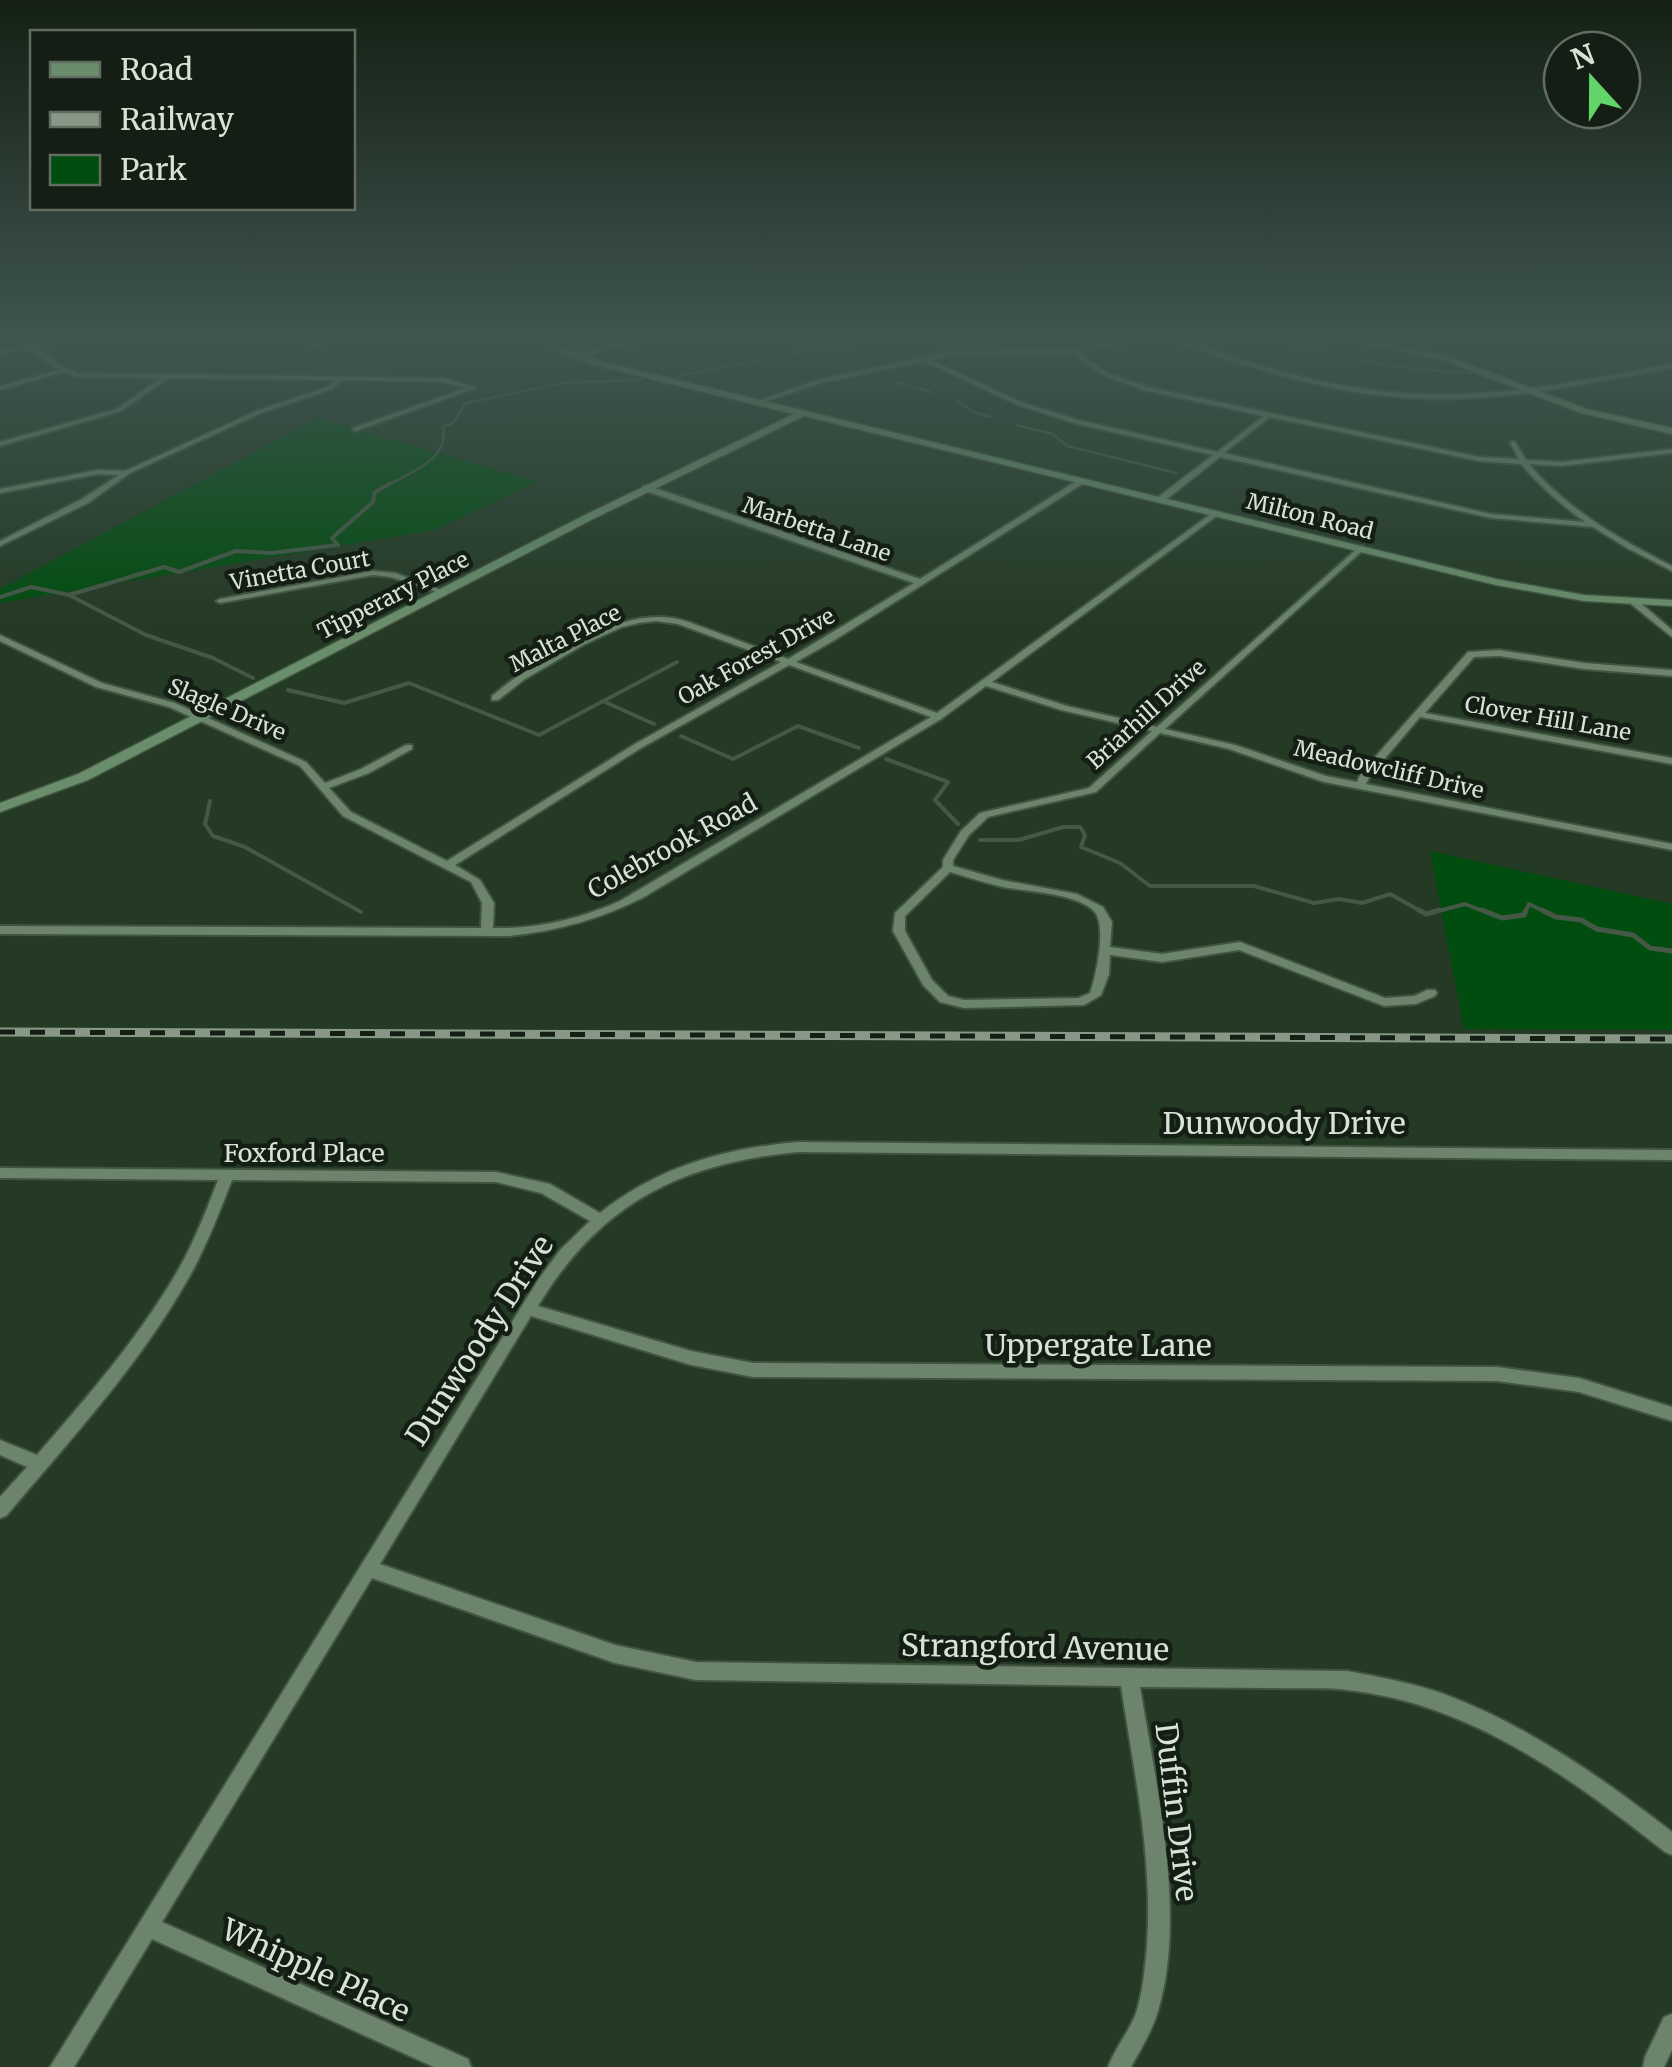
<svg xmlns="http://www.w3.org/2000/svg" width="1672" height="2067" font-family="Merriweather,serif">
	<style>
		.green { fill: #014c0f }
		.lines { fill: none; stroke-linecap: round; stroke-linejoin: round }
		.stream-far2 { stroke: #445845; stroke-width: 2.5 }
		.stream-far1 { stroke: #445845; stroke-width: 4 }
		.stream { stroke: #445845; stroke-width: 5 }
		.street-casing { stroke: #415441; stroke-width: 4 }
		.secondary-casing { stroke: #415441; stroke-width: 3 }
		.street { fill: #6b846b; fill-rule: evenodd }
		.secondary { fill: #6a8e6b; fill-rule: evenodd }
		.rail-casing { stroke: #879887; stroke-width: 9 }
		.rail { stroke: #141e14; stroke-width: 5; stroke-dasharray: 15; stroke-linecap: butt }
		.labels { text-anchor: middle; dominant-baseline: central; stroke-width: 9; stroke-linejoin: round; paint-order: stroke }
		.far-street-label { font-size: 22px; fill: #d6e4d6; stroke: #141e14 }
		.street-label { font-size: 25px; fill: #d6e4d6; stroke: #141e14 }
		.near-street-label { font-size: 30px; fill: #d6e4d6; stroke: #141e14 }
	</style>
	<rect width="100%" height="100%" fill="#243a24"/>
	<g class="green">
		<polygon points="318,418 538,482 434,530 0,603 0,589"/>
		<polygon points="1430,851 1672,904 1672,1030 1464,1029"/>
	</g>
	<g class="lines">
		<g class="stream-far2">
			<polyline points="950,335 961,335"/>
			<polyline points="1021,335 1034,335"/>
			<path d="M1263,335C1332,359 1399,369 1472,373"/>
			<polyline points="796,355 802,335"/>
			<polyline points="678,376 896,335"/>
			<polyline points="895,382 932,392"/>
			<polyline points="954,399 973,412 991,417"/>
			<polyline points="1016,425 1053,434 1067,446 1176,473"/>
			<path d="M386,486C409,473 450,460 443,427L454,422L466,403L562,383L643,380"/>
		</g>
		<g class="stream-far1">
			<polyline points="69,595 164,567 179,572 236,551 271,553 338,545 332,538 373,502 375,492 391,483"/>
			<polyline points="0,597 31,587 69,595 146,635 213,658 253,678"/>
			<polyline points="288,690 344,703 409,683 539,735 677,662"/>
			<polyline points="605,702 654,724"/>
			<polyline points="681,736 733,759 798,726 859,748"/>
			<polyline points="886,759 948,782 935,800 958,824"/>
			<polyline points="210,801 205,824 213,836 245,847 361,912"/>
			<polyline points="980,840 1019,840 1063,827 1080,827 1085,835 1081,847 1120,863 1150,886 1254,886 1314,903 1339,899 1362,903 1390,894 1424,913"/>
			<polyline points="1431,913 1465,904 1488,913"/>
			<polyline points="1525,913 1529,904 1547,913"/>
		</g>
		<g class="stream">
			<polyline points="1419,910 1426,914 1440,910"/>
			<polyline points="1482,910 1502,918 1524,915 1526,910"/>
			<polyline points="1542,910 1556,917 1581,920 1597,929 1633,935 1650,948 1672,951"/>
		</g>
		<defs>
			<g id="street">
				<path d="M2,335C14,335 24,344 34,344C55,344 74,335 95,335L34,347L61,366L79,373L443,378L476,388L355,431L353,430V428L467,388L443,382L343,380L332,389L263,412L130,473L88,503L0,546V541L82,499L119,475L98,474L0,493V489L98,470L125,471L259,410L328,387L336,380L168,378L121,411L0,446V442L117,409L161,378L79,377L63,372L0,390V386L60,370L28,349L0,354V350L24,346Z"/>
				<polygon points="167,335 234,335 231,337 170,337"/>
				<polygon points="296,335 303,335 319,346 314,347"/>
				<polygon points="706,335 735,335 630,343 575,358 572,356 630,339"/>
				<path d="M1152,335H1163L1078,352L1105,372L1147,387L1479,457L1519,459L1510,443L1513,441L1515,442L1526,460L1561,462L1672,449V453L1561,466L1529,464C1568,510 1619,539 1672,566V571L1627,548L1593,527L1491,518L1220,457L1163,502H1157V498L1213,455L1074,423L1016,404L924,361L821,383L761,403L756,402L817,380L949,352L1073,349ZM1072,353L1101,374L1143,390L1264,416L1217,452L1078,420L1020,402L931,360L949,356ZM1270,417L1479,461L1521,464C1540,486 1561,505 1585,522L1491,514L1224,453Z"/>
				<path d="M1164,335H1172C1267,371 1365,400 1468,394C1537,391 1604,376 1672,364V368C1604,380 1537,395 1468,398C1394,402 1320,389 1250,366C1221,357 1191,349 1164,335Z"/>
				<polygon points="1374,335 1381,335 1369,343 1365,343 1365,341"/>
				<path d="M1080,479L1087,481L833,641L796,662L937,713L1215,511L1219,513L1218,515L992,682L1067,706L1157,727L1360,546H1363V550L1165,729L1235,745L1326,776L1357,782L1361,773L1468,652L1499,650L1584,663L1672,670V676L1584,669L1499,656L1474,657L1425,713L1672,758V764L1420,717L1370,776L1366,784L1672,844V850L1324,782L1229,749L1160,733L1096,792L988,817L969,835L953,860V866L1002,880L1077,894L1103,907L1112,922L1110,947L1162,954L1240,942L1385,998L1414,996L1427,990H1435L1437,993L1435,996L1416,1004L1384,1006L1239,950L1162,962L1110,955L1109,974L1101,995L1084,1005L964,1008L940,1002L923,985L893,931L895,913L943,867V860L961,831L980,813L1089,788L1152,731L1061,710L986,686L941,719L644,897C601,919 557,931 509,936L0,934V926L481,928L482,903L471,882L343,816L300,766L169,707L96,687L0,641V635L102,683L175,703L306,762L325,783L361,769L406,745H412V749L369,773L329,788L351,812L447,861L635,744L781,662L678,624L656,621L639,623L622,627L585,644L525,679L498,700H492V696C533,661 616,609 672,618C687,620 701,627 716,632C740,641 764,650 788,659L914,583L643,490V486H649L920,579ZM789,665L931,717L620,901C579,919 538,929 493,928L494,903L480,880L455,865L641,748ZM950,872C968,877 985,883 1003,887C1029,892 1073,893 1093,910C1108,923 1096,976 1090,993L1078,998L964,1000L948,996L932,980L905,931V916Z"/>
				<polygon points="373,571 395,573 447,592 443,594 391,577 373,575 220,603 216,601 220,599"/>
				<polygon points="1631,600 1637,600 1672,630 1672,637 1631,604"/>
				<path d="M798,1142L1672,1150V1160L798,1152C681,1163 600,1203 538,1306L691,1351L753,1363L1497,1367L1579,1378L1672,1407V1421L1579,1392L1497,1381L753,1377L691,1365L531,1316L380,1564L615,1645L696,1662L1347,1671C1380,1677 1412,1683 1444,1694C1529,1726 1601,1777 1672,1832V1855L1665,1852C1571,1778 1470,1703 1347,1690C1325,1687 1301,1689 1278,1688C1232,1688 1186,1687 1140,1687C1156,1784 1187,1915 1158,2011C1152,2031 1141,2049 1131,2067H1108C1115,2048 1129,2032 1136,2013C1143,1992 1145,1967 1147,1945C1153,1858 1134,1772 1121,1686L696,1680L615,1663L372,1578L162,1922L468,2059L471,2067H434L152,1939L74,2067H50L538,1280L561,1249L590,1221L541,1193L496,1182L232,1180C220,1211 208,1242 192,1272C143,1361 72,1438 6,1516L0,1518V1497L27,1467L0,1455V1440L37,1455C89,1395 142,1334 181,1265C196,1237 207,1209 218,1180L0,1178V1168L496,1172L550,1184L600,1213C658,1167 725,1148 798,1142Z"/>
				<polygon points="1672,2014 1672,2050 1664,2067 1643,2067 1645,2057 1664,2017"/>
			</g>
			<g id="secondary">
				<polygon points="536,335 545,335 565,348 600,361 1496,579 1584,595 1672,600 1672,606 1584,601 1496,585 804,416 591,520 88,780 0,812 0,803 78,774 583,516 794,414 594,365 559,352"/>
				<polygon points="1323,335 1338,335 1447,356 1587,409 1672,428 1672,434 1581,413 1442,360"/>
			</g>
		</defs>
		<use href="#street" class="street-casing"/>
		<use href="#secondary" class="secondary-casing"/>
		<use href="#street" class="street"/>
		<use href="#secondary" class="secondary"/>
		<defs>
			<polyline id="rail" points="0,1032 1672,1039"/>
		</defs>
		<use href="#rail" class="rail-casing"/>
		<use href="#rail" class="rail"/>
	</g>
	<linearGradient id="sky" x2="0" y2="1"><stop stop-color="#142014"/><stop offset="0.54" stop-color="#3f5550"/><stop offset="1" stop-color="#3f5550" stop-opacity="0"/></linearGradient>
	<rect width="1672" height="624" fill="url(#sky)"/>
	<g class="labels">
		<g class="far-street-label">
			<text transform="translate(1310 516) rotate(14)">Milton Road</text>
			<text transform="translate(817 529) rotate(19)">Marbetta Lane</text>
			<text transform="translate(300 570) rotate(-10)">Vinetta Court</text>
			<text transform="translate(393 595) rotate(-27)">Tipperary Place</text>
			<text transform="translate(565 638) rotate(-27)">Malta Place</text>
			<text transform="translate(756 656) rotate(-29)">Oak Forest Drive</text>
			<text transform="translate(227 709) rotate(23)">Slagle Drive</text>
			<text transform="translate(1146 714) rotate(-42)">Briarhill Drive</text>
			<text transform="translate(1548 718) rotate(10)">Clover Hill Lane</text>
			<text transform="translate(1389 769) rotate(13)">Meadowcliff Drive</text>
		</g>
		<g class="street-label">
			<text transform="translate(672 846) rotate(-29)">Colebrook Road</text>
			<text x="304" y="1153">Foxford Place</text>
		</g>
		<g class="near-street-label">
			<text x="1284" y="1123">Dunwoody Drive</text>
			<text transform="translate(479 1340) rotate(-57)">Dunwoody Drive</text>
			<text x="1098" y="1345">Uppergate Lane</text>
			<text transform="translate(1035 1647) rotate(1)">Strangford Avenue</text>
			<text transform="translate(1177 1812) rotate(83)">Duffin Drive</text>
			<text transform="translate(316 1970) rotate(25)">Whipple Place</text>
		</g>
	</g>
	<rect x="30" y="30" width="325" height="180" fill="#141e14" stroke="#626d62" stroke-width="2.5"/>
	<rect x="50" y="62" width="50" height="15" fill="#6a8e6b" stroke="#626d62" stroke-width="2.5"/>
	<text x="120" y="80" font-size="30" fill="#d6e4d6">Road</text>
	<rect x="50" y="112" width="50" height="15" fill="#879887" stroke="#626d62" stroke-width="2.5"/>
	<text x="120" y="130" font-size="30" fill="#d6e4d6">Railway</text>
	<rect x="50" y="155" width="50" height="30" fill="#014c0f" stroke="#626d62" stroke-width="2.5"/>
	<text x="120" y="180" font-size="30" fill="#d6e4d6">Park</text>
	<g transform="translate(1592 80) rotate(339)"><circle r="48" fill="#141e14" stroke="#626d62" stroke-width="2.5"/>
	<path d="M0-8L18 38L0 25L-18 38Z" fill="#62d469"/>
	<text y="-15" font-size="28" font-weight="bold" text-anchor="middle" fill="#d6e4d6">N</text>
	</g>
</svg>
